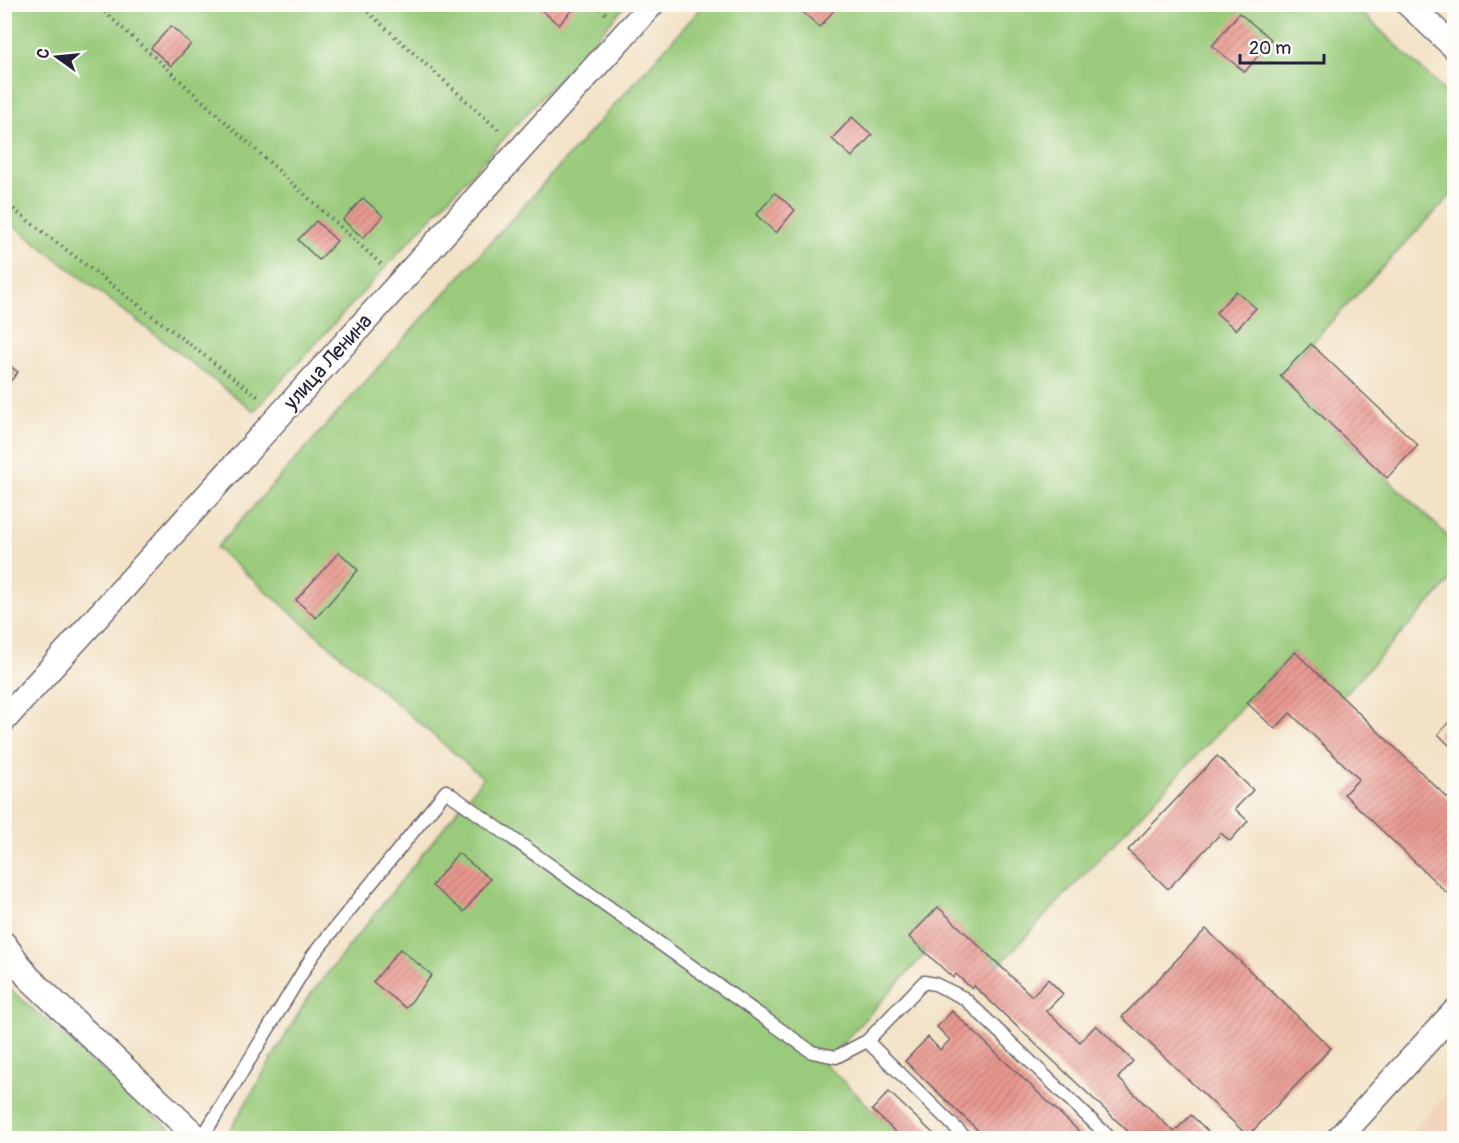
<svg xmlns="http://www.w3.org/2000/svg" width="1459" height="1143" font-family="Pangolin,sans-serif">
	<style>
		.built { fill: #f1d5bd }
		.green { fill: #9acb7b; stroke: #5e765b; stroke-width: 1.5 }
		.building { fill: url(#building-hatch) }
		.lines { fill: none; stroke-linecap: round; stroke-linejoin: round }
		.service-casing { stroke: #6b656c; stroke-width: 15 }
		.minor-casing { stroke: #6b656c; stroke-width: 27 }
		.path { stroke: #6b656c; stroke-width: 4; stroke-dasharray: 1.5 4.5; stroke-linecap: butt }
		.service { stroke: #fff; stroke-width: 12 }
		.minor { stroke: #fff; stroke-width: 24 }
		.labels { text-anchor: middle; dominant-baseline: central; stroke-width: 4.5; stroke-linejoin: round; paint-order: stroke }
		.street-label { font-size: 21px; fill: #22223b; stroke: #fdfcf7 }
	</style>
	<defs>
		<pattern id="building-hatch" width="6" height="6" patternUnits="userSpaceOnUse" patternTransform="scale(1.5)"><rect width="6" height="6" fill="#e8988f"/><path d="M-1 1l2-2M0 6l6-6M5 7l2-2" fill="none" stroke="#bc7c76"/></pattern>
	</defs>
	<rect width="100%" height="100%" fill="#fdfcf7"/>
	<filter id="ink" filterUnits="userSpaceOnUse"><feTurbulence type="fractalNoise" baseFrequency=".0167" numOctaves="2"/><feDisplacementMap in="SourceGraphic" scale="12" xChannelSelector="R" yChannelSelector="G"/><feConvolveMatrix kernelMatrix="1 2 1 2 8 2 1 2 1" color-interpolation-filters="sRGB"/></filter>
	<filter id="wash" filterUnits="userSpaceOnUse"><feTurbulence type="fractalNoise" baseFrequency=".008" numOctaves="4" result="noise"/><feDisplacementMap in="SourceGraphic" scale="24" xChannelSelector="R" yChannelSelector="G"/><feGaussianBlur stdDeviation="1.35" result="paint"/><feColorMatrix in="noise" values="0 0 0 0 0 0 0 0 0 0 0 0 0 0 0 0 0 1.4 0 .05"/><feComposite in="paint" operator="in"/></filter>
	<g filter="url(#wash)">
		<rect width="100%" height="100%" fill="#f3e2c6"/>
		<polygon class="built" points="1454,1085 1454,1138 1406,1138 1438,1103"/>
		<g class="green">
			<polygon points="4,5 626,5 254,411 5,219"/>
			<polygon points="704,5 1354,5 1454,100 1454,192 1280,376 1454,542 1454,577 1342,697 1294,652 999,965 937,907 910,937 926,953 824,1063 902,1138 237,1138 229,1132 307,999 483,778 216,548"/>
			<polygon points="4,983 11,990 180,1138 5,1138"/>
		</g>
		<g id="blocks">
			<g class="building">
				<polygon points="541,4 577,4 559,25 539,8"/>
				<polygon points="803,4 839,4 820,27 799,9"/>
				<polygon points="1239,13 1271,39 1245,72 1212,46"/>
				<polygon points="171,26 191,44 171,66 151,48"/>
				<polygon points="852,117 872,135 852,157 832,139"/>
				<polygon points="775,193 795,210 776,233 756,215"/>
				<polygon points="363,198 383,216 363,238 343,220"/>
				<polygon points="316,221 337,241 319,260 298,240"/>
				<polygon points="1236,291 1256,308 1236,330 1216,313"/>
				<polygon points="1311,344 1418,445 1387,478 1280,376"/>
				<polygon points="4,361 18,372 4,389"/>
				<polygon points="339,552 358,570 316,618 296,600"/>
				<polygon points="1295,652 1454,804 1454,885 1447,893 1344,794 1359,779 1290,713 1275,729 1247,703"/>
				<polygon points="1454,717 1454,750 1438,734"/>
				<polygon points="1217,756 1253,790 1235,809 1248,821 1230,841 1221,833 1168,889 1128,850"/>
				<polygon points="458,853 490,879 464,912 432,886"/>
				<polygon points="938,907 1032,996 1048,979 1063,994 1046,1011 1080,1042 1096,1025 1133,1061 1118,1078 1174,1132 1191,1115 1215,1138 1135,1138 974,986 972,989 956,974 953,978 909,937"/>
				<polygon points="1206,929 1331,1048 1248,1136 1122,1017"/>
				<polygon points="400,949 432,975 406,1008 373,982"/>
				<polygon points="952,1011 1086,1138 986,1138 905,1061 928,1037 940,1050 950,1040 937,1027"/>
				<polygon points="889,1092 938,1138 902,1138 872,1110"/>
			</g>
		</g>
	</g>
	<g filter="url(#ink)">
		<use href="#blocks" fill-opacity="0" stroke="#6b656c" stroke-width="1.5"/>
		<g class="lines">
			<defs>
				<g id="service">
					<polyline points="867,1041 966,1138"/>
					<polyline points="202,1138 313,955 446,791 812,1052 836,1057 867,1041 924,982 935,984 964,998 1110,1138"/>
				</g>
				<g id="minor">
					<polyline points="1408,4 1454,47"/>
					<polyline points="4,720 652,4"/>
					<polyline points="4,944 28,977 198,1138"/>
					<polyline points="1339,1138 1454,1012"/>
				</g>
			</defs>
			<use href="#service" class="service-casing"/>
			<use href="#minor" class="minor-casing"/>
			<g class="path">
				<polyline points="96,4 382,265"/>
				<polyline points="359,4 501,132"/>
				<polyline points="596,4 608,16"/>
				<polyline points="4,202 261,399"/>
			</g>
			<use href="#service" class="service"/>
			<use href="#minor" class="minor"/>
		</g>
	</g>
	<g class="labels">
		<g class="street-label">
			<text transform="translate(328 362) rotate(-48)">улица Ленина</text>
		</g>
	</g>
	<rect width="1459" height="1143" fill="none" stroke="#fdfcf7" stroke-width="24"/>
	<g transform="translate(57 57) rotate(285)" stroke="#fdfcf7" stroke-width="4.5" paint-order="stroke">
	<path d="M0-4.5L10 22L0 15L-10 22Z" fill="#22223b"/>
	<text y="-9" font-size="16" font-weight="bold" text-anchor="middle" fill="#22223b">С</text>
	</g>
	<path d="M1240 54v9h84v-9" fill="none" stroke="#22223b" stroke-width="3"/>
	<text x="1249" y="54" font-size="18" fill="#22223b" stroke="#fdfcf7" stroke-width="4.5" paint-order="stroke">20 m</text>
</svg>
